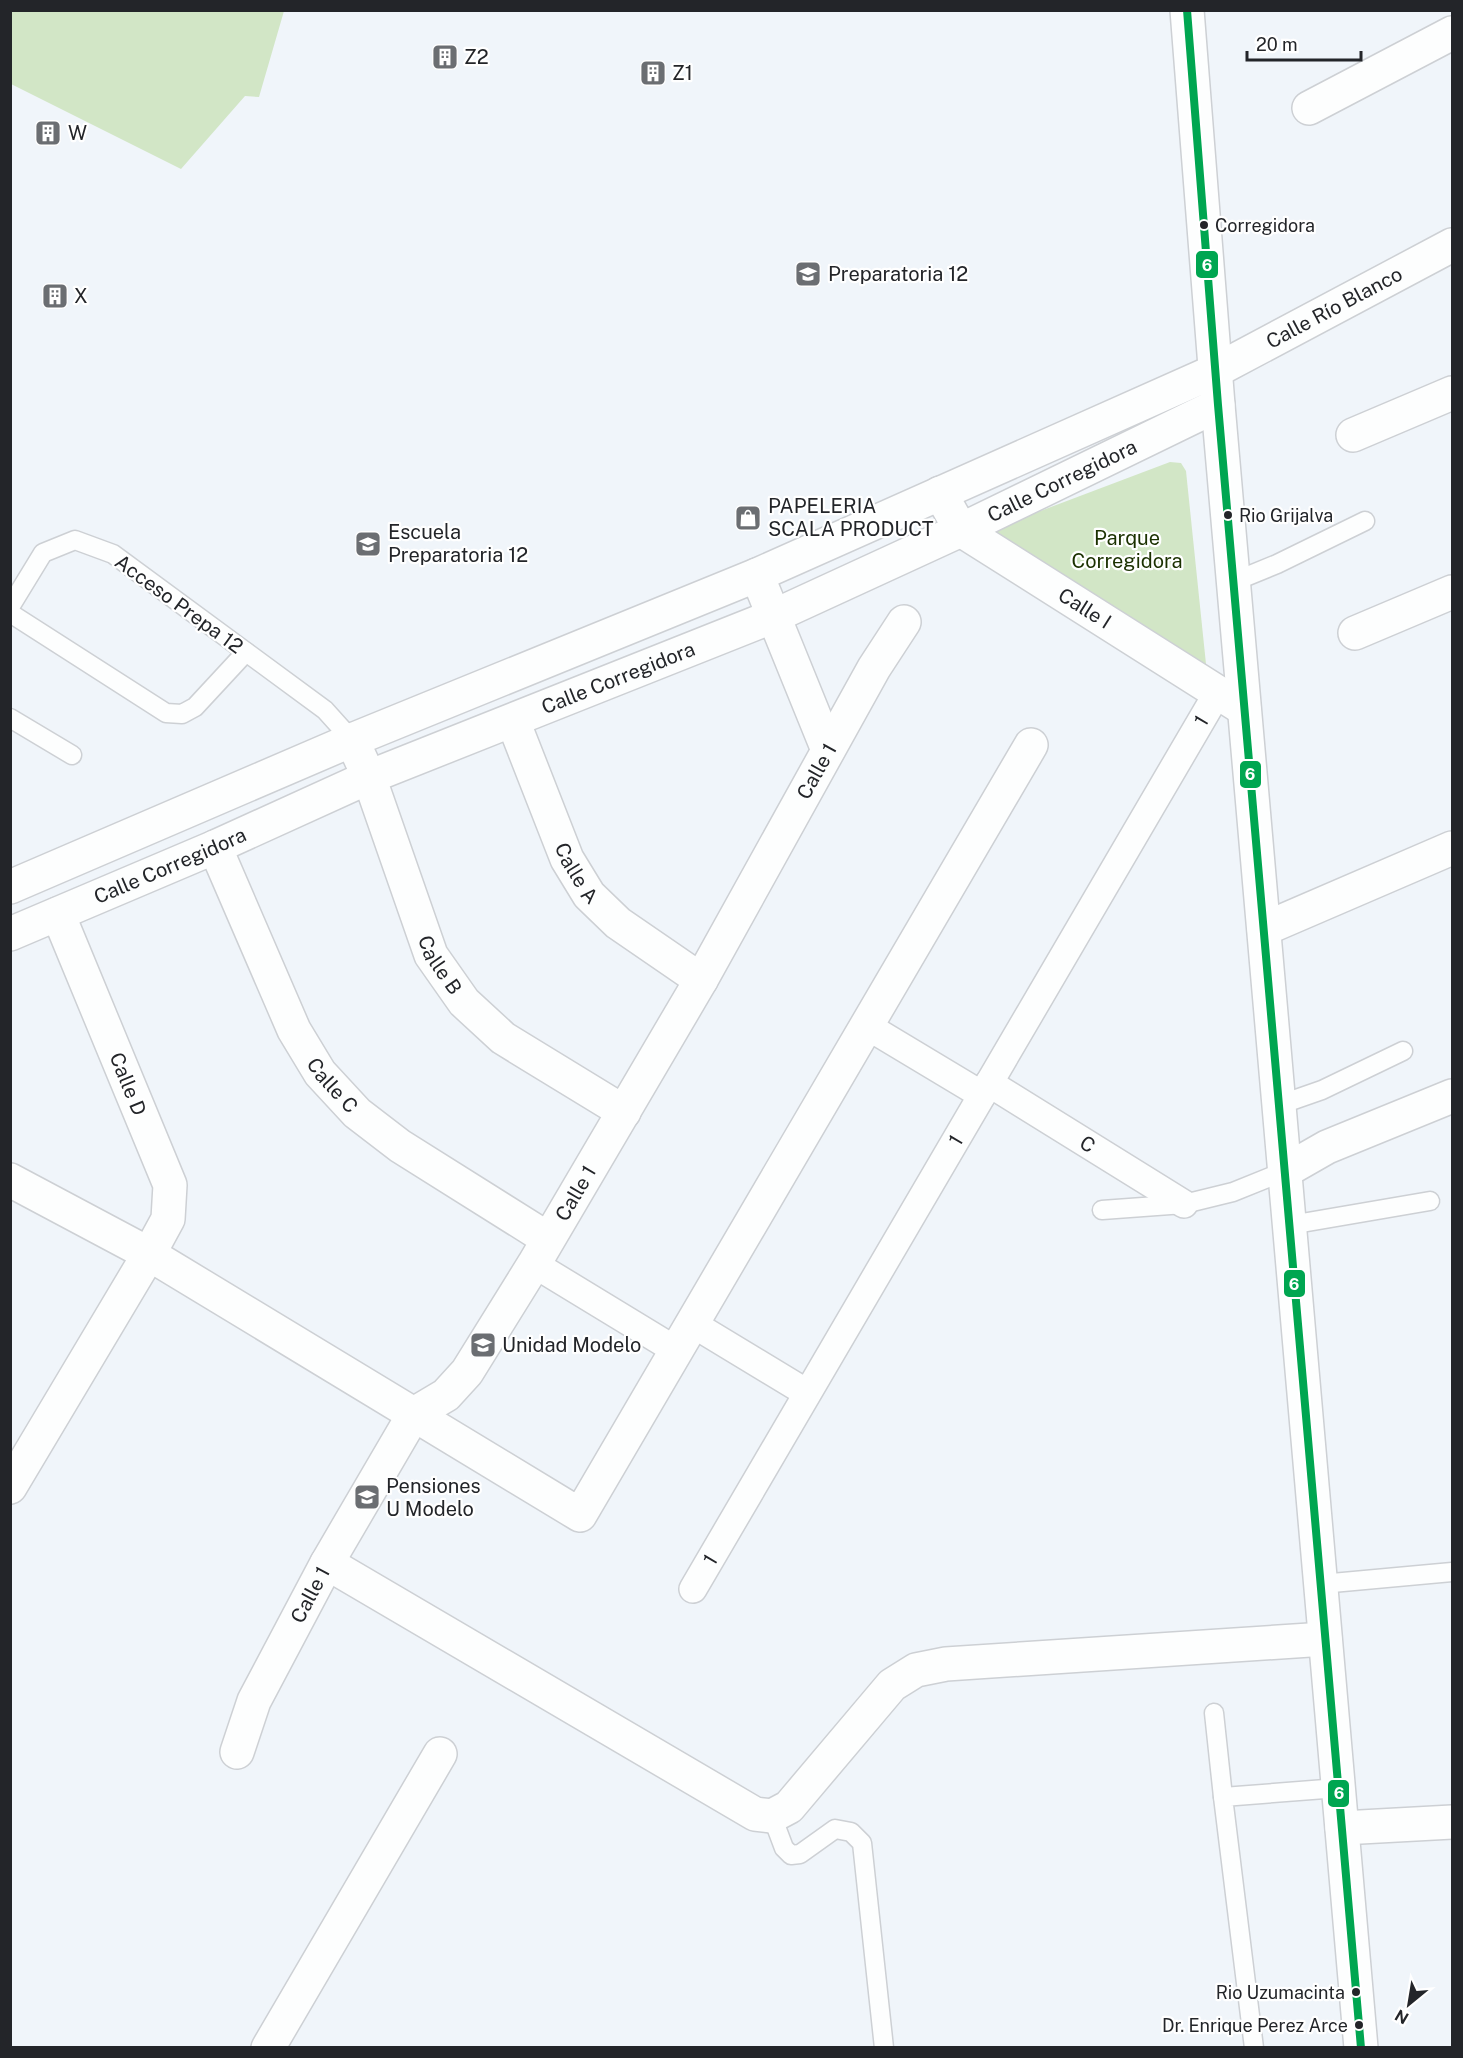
<svg xmlns="http://www.w3.org/2000/svg" width="1463" height="2058" font-family="'Public Sans',sans-serif">
	<style>
		.green { fill: #d2e6c6 }
		.lines { fill: none; stroke-linecap: round; stroke-linejoin: round }
		.service-casing { stroke: #cdd0d4; stroke-width: 21 }
		.pedestrian-casing { stroke: #cdd0d4; stroke-width: 30 }
		.minor-casing { stroke: #cdd0d4; stroke-width: 36 }
		.tertiary-casing { stroke: #cdd0d4; stroke-width: 36 }
		.secondary-casing { stroke: #cdd0d4; stroke-width: 36 }
		.service { stroke: #fdfefe; stroke-width: 18 }
		.pedestrian { stroke: #fdfefe; stroke-width: 27 }
		.minor { stroke: #fdfefe; stroke-width: 33 }
		.tertiary { stroke: #fdfefe; stroke-width: 33 }
		.secondary { stroke: #fdfefe; stroke-width: 33 }
		.bus-1-casing { stroke: #fff; stroke-width: 12 }
		.bus-1 { stroke: #00a651; stroke-width: 8 }
		.bus-dot { fill: #232529; stroke: #fff; stroke-width: 2 }
		.labels { text-anchor: middle; dominant-baseline: central; stroke-width: 4.5; stroke-linejoin: round; paint-order: stroke }
		.bus-label { font-size: 18px; fill: #232529; stroke: #fff; text-anchor: start }
		.poi-label { font-size: 20px; fill: #232529; stroke: #fff; text-anchor: start }
		.street-label { font-size: 20px; fill: #232529; stroke: #fff }
		.park-label { font-size: 20px; fill: #1b3100; stroke: #fff }
		.line-badge { stroke: #fff; stroke-width: 2 }
		.badge-label { font-size: 16px; text-anchor: middle; font-weight: bold; fill: #fff }
	</style>
	<rect width="100%" height="100%" fill="#f0f5fa"/>
	<g class="green">
		<polygon points="10,11 11,10 284,11 259,97 245,96 181,169 11,84"/>
		<polygon points="1170,462 1181,463 1186,471 1206,664 1202,671 990,530"/>
	</g>
	<g class="lines">
		<defs>
			<g id="service">
				<polyline points="1233,582 1277,564 1365,521"/>
				<polyline points="10,607 43,553 75,540 113,554 325,710 352,740"/>
				<polyline points="10,613 166,713 182,714 195,707 246,652"/>
				<polyline points="10,718 72,755"/>
				<polyline points="1279,1105 1322,1090 1403,1051"/>
				<polyline points="1102,1210 1184,1204 1233,1192 1285,1171"/>
				<polyline points="1290,1225 1430,1201"/>
				<polyline points="1321,1584 1452,1572"/>
				<polyline points="1214,1713 1223,1797"/>
				<polyline points="772,1816 784,1848 791,1855 800,1854 835,1829 851,1832 862,1843 884,2048"/>
				<polyline points="1254,2048 1223,1797 1338,1788"/>
			</g>
			<g id="pedestrian">
				<polyline points="867,1026 982,1095"/>
				<path id="s1" d="M989,1083L1184,1204"/>
				<polyline points="534,1264 677,1351"/>
				<polyline points="693,1324 807,1393"/>
				<path id="s2" d="M693,1589L1218,692"/>
			</g>
			<g id="minor">
				<polyline points="1309,108 1452,33"/>
				<path id="s3" d="M1215,371L1452,245"/>
				<polyline points="1353,435 1452,393"/>
				<path id="s4" d="M940,493L961,530L1244,709"/>
				<polyline points="757,575 828,750"/>
				<polyline points="1355,633 1452,592"/>
				<path id="s5" d="M513,721L567,859L589,895L618,923L701,980"/>
				<path id="s6" d="M352,740L369,777L431,955L464,1002L503,1038L624,1112"/>
				<path id="s7" d="M215,847L294,1030L320,1073L357,1113L400,1146L548,1239"/>
				<polyline points="1285,1171 1327,1147 1452,1096"/>
				<polyline points="10,1180 149,1254 580,1515 1031,745"/>
				<polyline points="10,1487 149,1254 168,1219 170,1185 58,914"/>
				<polyline points="327,1563 755,1814 772,1816 789,1807 892,1685 916,1670 946,1664 1325,1639"/>
				<path id="s8" d="M237,1752L254,1701L327,1563L414,1414L446,1395L467,1372L534,1264L701,980L874,668L904,622"/>
				<polyline points="1342,1828 1452,1822"/>
				<polyline points="268,2048 440,1754"/>
			</g>
			<g id="tertiary">
				<polyline points="10,887 352,740 757,575 1215,371"/>
				<polyline points="1264,929 1452,848"/>
				<path id="s9" d="M10,934L215,847L369,777L774,616L961,530L1218,405"/>
			</g>
			<polyline id="secondary" points="1187,10 1218,405 1361,2048"/>
		</defs>
		<use href="#service" class="service-casing"/>
		<use href="#pedestrian" class="pedestrian-casing"/>
		<use href="#minor" class="minor-casing"/>
		<use href="#tertiary" class="tertiary-casing"/>
		<use href="#secondary" class="secondary-casing"/>
		<use href="#service" class="service"/>
		<use href="#pedestrian" class="pedestrian"/>
		<use href="#minor" class="minor"/>
		<use href="#tertiary" class="tertiary"/>
		<use href="#secondary" class="secondary"/>
		<defs>
			<polyline id="bus-1" points="1187,10 1218,405 1361,2048"/>
		</defs>
		<use href="#bus-1" class="bus-1-casing"/>
		<use href="#bus-1" class="bus-1"/>
	</g>
	<defs>
		<symbol id="building-square" viewBox="-11 -11 22 22"><rect x="-9" y="-9" width="18" height="18" rx="4" fill="#6b6e72" stroke="#fff"/><path d="M-4-6H4V6H1V3H-1V6H-4ZM-2.5-4.3h1.7v1.8h-1.7ZM.8-4.3h1.7v1.8H.8ZM-2.5-1h1.7V.8h-1.7ZM.8-1h1.7V.8H.8Z" fill="#fff"/></symbol>
		<symbol id="university-square" viewBox="-11 -11 22 22"><rect x="-9" y="-9" width="18" height="18" rx="4" fill="#6b6e72" stroke="#fff"/><path d="M0-5L7-2L0 1L-7-2ZM-4 1L0 2.5L4 1V4Q0 6-4 4Z" fill="#fff"/></symbol>
		<symbol id="shop-square" viewBox="-11 -11 22 22"><rect x="-9" y="-9" width="18" height="18" rx="4" fill="#6b6e72" stroke="#fff"/><path d="M-5-2.5h2.3a2.7 3.5 0 0 1 5.4 0H5L5.5 6h-11ZM-1.5-2.5h3a1.5 2.3 0 0 0-3 0Z" fill="#fff"/></symbol>
		<symbol id="school-square" viewBox="-11 -11 22 22"><rect x="-9" y="-9" width="18" height="18" rx="4" fill="#6b6e72" stroke="#fff"/><path d="M0-5L7-2L0 1L-7-2ZM-4 1L0 2.5L4 1V4Q0 6-4 4Z" fill="#fff"/></symbol>
	</defs>
	<g fill-rule="evenodd">
		<use href="#building-square" x="430" y="42" width="30" height="30"/>
		<use href="#building-square" x="638" y="58" width="30" height="30"/>
		<use href="#building-square" x="33" y="118" width="30" height="30"/>
		<use href="#university-square" x="793" y="259" width="30" height="30"/>
		<use href="#building-square" x="40" y="281" width="30" height="30"/>
		<use href="#shop-square" x="733" y="503" width="30" height="30"/>
		<use href="#university-square" x="353" y="529" width="30" height="30"/>
		<use href="#school-square" x="468" y="1330" width="30" height="30"/>
		<use href="#school-square" x="352" y="1482" width="30" height="30"/>
	</g>
	<g class="bus-dot">
		<circle cx="1204" cy="225" r="5"/>
		<circle cx="1228" cy="515" r="5"/>
		<circle cx="1356" cy="1992" r="5"/>
		<circle cx="1359" cy="2025" r="5"/>
	</g>
	<g class="labels">
		<g class="bus-label">
			<text x="1215" y="225">Corregidora</text>
			<text x="1239" y="515">Rio Grijalva</text>
			<text x="1345" y="1992" text-anchor="end">Rio Uzumacinta</text>
			<text x="1348" y="2025" text-anchor="end">Dr. Enrique Perez Arce</text>
		</g>
		<g class="poi-label">
			<text x="464" y="57">Z2</text>
			<text x="672" y="73">Z1</text>
			<text x="68" y="133">W</text>
			<text x="828" y="274">Preparatoria 12</text>
			<text x="74" y="296">X</text>
			<text x="768" y="506">PAPELERIA<tspan x="768" dy="23">SCALA PRODUCT</tspan></text>
			<text x="388" y="532">Escuela<tspan x="388" dy="23">Preparatoria 12</tspan></text>
			<text x="502" y="1345">Unidad Modelo</text>
			<text x="386" y="1486">Pensiones<tspan x="386" dy="23">U Modelo</tspan></text>
		</g>
		<g class="street-label">
			<text stroke="none"><textPath href="#s3" startOffset="135">Calle Río Blanco</textPath></text>
			<text stroke="none"><textPath href="#s9" startOffset="1146">Calle Corregidora</textPath></text>
			<text transform="translate(179 604) rotate(36)">Acceso Prepa 12</text>
			<text stroke="none"><textPath href="#s4" startOffset="189">Calle I</textPath></text>
			<text stroke="none"><textPath href="#s9" startOffset="660">Calle Corregidora</textPath></text>
			<text stroke="none"><textPath href="#s2" startOffset="1006">1</textPath></text>
			<text stroke="none"><textPath href="#s8" startOffset="1146">Calle 1</textPath></text>
			<text stroke="none"><textPath href="#s9" startOffset="174">Calle Corregidora</textPath></text>
			<text stroke="none"><textPath href="#s5" startOffset="165">Calle A</textPath></text>
			<text stroke="none"><textPath href="#s6" startOffset="242">Calle B</textPath></text>
			<text transform="translate(128 1084) rotate(68)">Calle D</text>
			<text stroke="none"><textPath href="#s7" startOffset="267">Calle C</textPath></text>
			<text stroke="none"><textPath href="#s2" startOffset="520">1</textPath></text>
			<text stroke="none"><textPath href="#s1" startOffset="116">C</textPath></text>
			<text stroke="none"><textPath href="#s8" startOffset="660">Calle 1</textPath></text>
			<text stroke="none"><textPath href="#s2" startOffset="34">1</textPath></text>
			<text stroke="none"><textPath href="#s8" startOffset="174">Calle 1</textPath></text>
		</g>
		<g class="park-label">
			<text x="1127" y="538">Parque<tspan x="1127" dy="23">Corregidora</tspan></text>
		</g>
	</g>
	<g class="line-badge">
		<rect x="1195" y="250" width="24" height="29" rx="6" fill="#00a651"/>
		<rect x="1239" y="760" width="23" height="29" rx="6" fill="#00a651"/>
		<rect x="1283" y="1269" width="23" height="29" rx="6" fill="#00a651"/>
		<rect x="1327" y="1779" width="23" height="29" rx="6" fill="#00a651"/>
	</g>
	<g class="badge-label">
		<text x="1207" y="271">6</text>
		<text x="1250" y="780">6</text>
		<text x="1294" y="1290">6</text>
		<text x="1339" y="1799">6</text>
	</g>
	<rect width="1463" height="2058" fill="none" stroke="#232529" stroke-width="24"/>
	<g transform="translate(1409 2004) rotate(210)" stroke="#ffffff" stroke-width="4.5" paint-order="stroke">
	<path d="M0-4.5L10 22L0 15L-10 22Z" fill="#232529"/>
	<text y="-9" font-size="16" font-weight="bold" text-anchor="middle" fill="#232529">N</text>
	</g>
	<path d="M1247 51v9h114v-9" fill="none" stroke="#232529" stroke-width="3"/>
	<text x="1256" y="51" font-size="18" fill="#232529" stroke="#ffffff" stroke-width="4.5" paint-order="stroke">20 m</text>
</svg>
